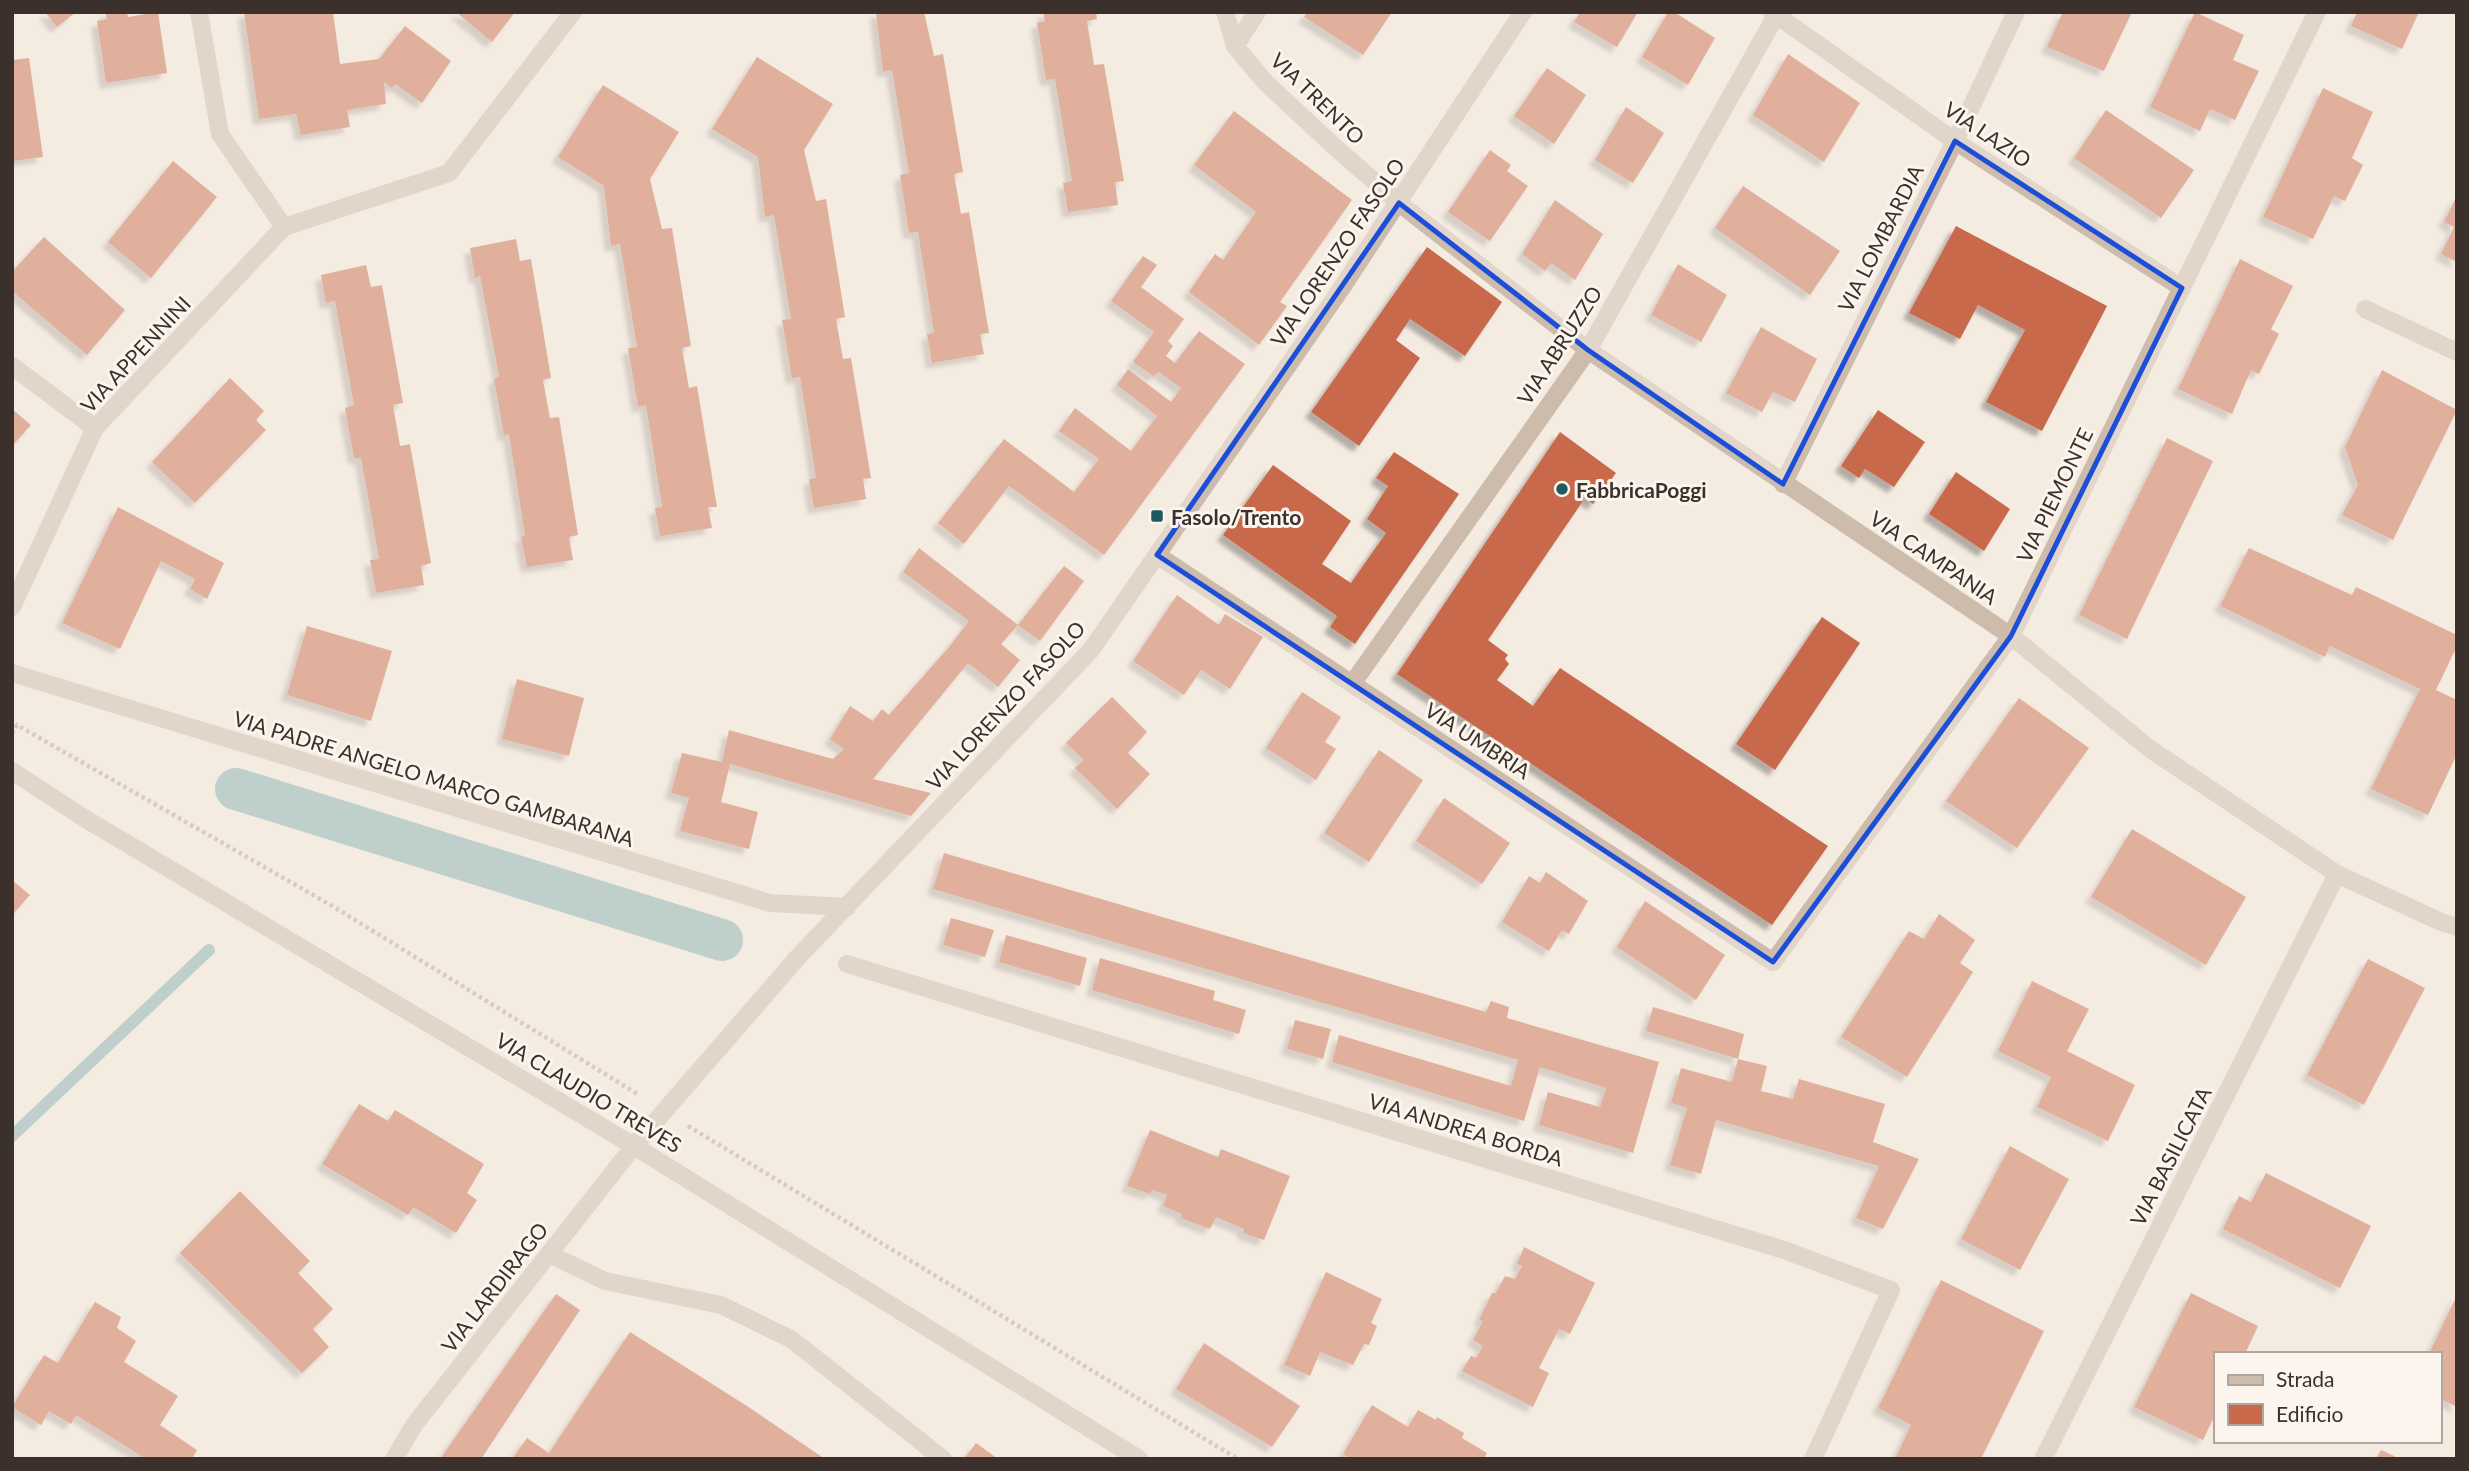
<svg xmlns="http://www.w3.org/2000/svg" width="2469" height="1471" font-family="Lato,sans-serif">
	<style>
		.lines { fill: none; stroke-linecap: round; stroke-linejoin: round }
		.stream { stroke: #7fb0b2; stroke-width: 12 }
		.canal { stroke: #7fb0b2; stroke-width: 42 }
		.building { fill: #c8694b; filter: url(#shadow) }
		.path { stroke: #b9a596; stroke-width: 4.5; stroke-dasharray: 3.5 3.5; stroke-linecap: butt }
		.street { stroke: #cdbbac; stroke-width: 18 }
		.marked { fill: none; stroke: #1d4ed8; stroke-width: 5; stroke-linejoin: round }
		.poi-dot { fill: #1f5a5e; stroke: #fbf5ee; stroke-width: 2.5 }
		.labels { text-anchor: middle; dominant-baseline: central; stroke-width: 6; stroke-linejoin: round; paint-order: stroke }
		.street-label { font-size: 21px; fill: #3b302b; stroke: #fbf5ee }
		.poi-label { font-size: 21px; font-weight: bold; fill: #3b302b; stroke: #fbf5ee; text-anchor: start }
	</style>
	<defs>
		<filter id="shadow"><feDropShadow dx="-6" dy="6" stdDeviation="2" flood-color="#0004"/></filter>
	</defs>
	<rect width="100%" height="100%" fill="#f4ebe1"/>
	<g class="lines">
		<polyline class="stream" points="12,1136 209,950"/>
		<polyline class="canal" points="236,789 722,940"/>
	</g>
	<g class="building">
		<polygon points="45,12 76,12 57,27"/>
		<polygon points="105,12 127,12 128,17 158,12 167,73 106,83 97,21 107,19"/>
		<polygon points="244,12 333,12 340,64 379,59 405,26 451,61 422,103 395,84 392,88 384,82 386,104 347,110 350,127 301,135 296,114 259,119"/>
		<polygon points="456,12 515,12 492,42"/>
		<polygon points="876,12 924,12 934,56 943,54 963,172 954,174 961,214 969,212 989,333 980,334 984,354 932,363 927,334 934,333 918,232 909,233 900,175 909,173 892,70 883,72"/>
		<polygon points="1043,12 1096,12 1097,19 1087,21 1094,65 1104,64 1124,181 1115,182 1118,205 1068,212 1063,183 1072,181 1055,79 1046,80 1037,23 1045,21"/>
		<polygon points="1307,12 1392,12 1363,55 1304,17"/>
		<polygon points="1580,12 1638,12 1617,47 1574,22"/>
		<polygon points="1668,12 1674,12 1715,38 1688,85 1642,57"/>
		<polygon points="2063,12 2132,12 2104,71 2047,47"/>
		<polygon points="2195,12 2244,35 2233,60 2259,71 2235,120 2210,109 2200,131 2150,107"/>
		<polygon points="2357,12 2419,12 2402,49 2351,26"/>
		<polygon points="1788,54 1860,103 1824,162 1753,115"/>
		<polygon points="757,57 833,104 804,150 816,201 826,199 845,317 836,319 843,359 851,358 871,478 863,479 866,499 814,508 809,479 816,478 800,377 792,378 782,320 791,319 774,215 765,217 758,157 712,129"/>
		<polygon points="29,58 43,157 12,161 12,60"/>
		<polygon points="1547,68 1586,95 1554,144 1514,116"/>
		<polygon points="603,85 679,132 650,179 662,229 672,228 691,346 682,348 689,388 697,386 717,507 708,507 712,528 660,536 655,508 662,507 646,405 638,407 628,348 637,347 620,244 611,246 604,186 558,157"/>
		<polygon points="2323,88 2373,112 2352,158 2363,165 2345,201 2334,196 2313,239 2263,217"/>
		<polygon points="1626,107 1664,133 1633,183 1595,160"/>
		<polygon points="2106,110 2194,170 2161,218 2074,158"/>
		<polygon points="1234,111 1352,200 1280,302 1287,306 1259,345 1189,292 1215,254 1223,260 1256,212 1194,165"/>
		<polygon points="1490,150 1511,165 1507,171 1528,186 1490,241 1448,212"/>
		<polygon points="173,161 217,197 151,278 108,242"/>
		<polygon points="1743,186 1840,251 1810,295 1715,228"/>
		<polygon points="2457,195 2457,262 2441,254 2454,227 2444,222"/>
		<polygon points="1555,200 1603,234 1575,280 1551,263 1545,271 1522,254"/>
		<polygon points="1956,226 2107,306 2042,431 1986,402 2025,330 1978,305 1960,339 1909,313"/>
		<polygon points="44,237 125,310 87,355 12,291 12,272"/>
		<polygon points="516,239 520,261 531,259 551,378 543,380 550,418 559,417 578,535 569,537 573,560 527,567 521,537 525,535 509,434 504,435 494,379 499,376 480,276 475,278 470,248"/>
		<polygon points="1427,247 1502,302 1465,356 1410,319 1396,340 1420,358 1359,446 1311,412"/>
		<polygon points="1143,256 1157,265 1141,287 1184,319 1168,341 1173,346 1166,356 1175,363 1199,331 1245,364 1104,555 1009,486 964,544 938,523 1004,439 1074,492 1099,459 1059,431 1075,408 1131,451 1157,416 1117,385 1128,369 1171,402 1181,388 1159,372 1153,376 1133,362 1154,332 1111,301"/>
		<polygon points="2240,259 2293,286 2271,329 2279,334 2259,374 2251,370 2232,414 2178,389"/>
		<polygon points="1678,264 1727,295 1701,342 1651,315"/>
		<polygon points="366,265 371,287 382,285 403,403 393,405 400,446 410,444 431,563 421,566 424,585 376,593 370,560 379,559 361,458 354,458 345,408 354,405 335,301 326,303 321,275"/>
		<polygon points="1761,327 1817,359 1795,402 1773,392 1762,412 1726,393"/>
		<polygon points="2382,370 2457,410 2393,540 2342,515 2358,485 2345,447"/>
		<polygon points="230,378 264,411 256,420 266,430 195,503 152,462"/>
		<polygon points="12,409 31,425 12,446"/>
		<polygon points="1878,410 1925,442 1894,487 1865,469 1859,478 1841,466"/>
		<polygon points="1560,432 1616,473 1593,504 1585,498 1488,640 1508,655 1505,659 1509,664 1497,680 1533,706 1560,668 1828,846 1772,925 1397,674"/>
		<polygon points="2167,438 2213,461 2127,639 2079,615"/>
		<polygon points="1394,452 1459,494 1355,644 1330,627 1337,616 1223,535 1273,465 1351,521 1322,564 1351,583 1386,533 1367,519 1388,486 1376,478"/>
		<polygon points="1956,472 2010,509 1984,551 1929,514"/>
		<polygon points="118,507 224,563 207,599 190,589 195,579 161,561 120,649 62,623"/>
		<polygon points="919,548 1018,625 1064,566 1084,581 1040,641 1018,625 1001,644 1020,660 998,687 968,663 873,779 931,793 911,816 730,764 721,802 758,812 749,849 680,831 689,798 671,793 682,753 722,762 729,730 833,759 844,749 830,739 850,706 873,721 882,709 889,715 949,647 969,621 903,572"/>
		<polygon points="2249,548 2352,595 2356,587 2457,635 2457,646 2436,690 2457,700 2457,754 2428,815 2371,789 2420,689 2330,646 2325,657 2220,606"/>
		<polygon points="1177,595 1219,625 1225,614 1263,637 1230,689 1201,670 1184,695 1133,661"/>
		<polygon points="1822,617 1860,643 1775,770 1736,744"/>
		<polygon points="307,626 392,651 371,721 287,695"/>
		<polygon points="517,679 584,698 569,756 502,739"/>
		<polygon points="1302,692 1341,717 1325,742 1336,749 1316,780 1266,748"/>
		<polygon points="1112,697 1147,732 1128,753 1150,774 1117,809 1075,768 1084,760 1066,743"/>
		<polygon points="2019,698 2089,748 2017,848 1946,801"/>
		<polygon points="1379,750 1423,780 1369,862 1324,833"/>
		<polygon points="1444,798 1510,843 1482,884 1416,841"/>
		<polygon points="2132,829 2246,897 2206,965 2091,897"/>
		<polygon points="944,853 1486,1012 1491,1001 1509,1007 1507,1018 1659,1062 1633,1153 1539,1125 1548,1092 1600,1107 1606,1088 1540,1067 1524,1121 1332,1062 1339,1035 1511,1086 1518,1060 933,889"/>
		<polygon points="1546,872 1588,901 1569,934 1562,930 1549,951 1502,922 1529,876 1540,883"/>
		<polygon points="12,880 30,895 12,915"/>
		<polygon points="1645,901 1725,955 1696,1000 1617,947"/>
		<polygon points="1939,914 1975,940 1960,963 1973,972 1907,1077 1841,1037 1909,931 1924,939"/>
		<polygon points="951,918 994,930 985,957 943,945"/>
		<polygon points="1006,935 1087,958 1080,986 999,962"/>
		<polygon points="1100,958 1215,991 1213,1000 1246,1010 1239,1034 1092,990"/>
		<polygon points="2368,959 2425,988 2364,1105 2307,1075"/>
		<polygon points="2032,981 2089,1009 2067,1051 2135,1085 2108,1141 2037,1107 2051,1077 1998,1051"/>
		<polygon points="1653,1007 1744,1034 1738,1059 1646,1031"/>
		<polygon points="1295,1020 1331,1029 1323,1059 1287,1049"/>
		<polygon points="1738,1059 1767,1066 1761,1091 1793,1099 1799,1079 1885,1104 1873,1142 1919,1159 1883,1229 1856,1218 1879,1166 1716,1120 1701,1174 1670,1165 1687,1108 1671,1103 1681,1068 1732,1082"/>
		<polygon points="359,1104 388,1121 395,1110 484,1164 467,1193 477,1200 456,1233 413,1207 408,1215 322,1164"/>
		<polygon points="1150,1130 1218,1157 1221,1149 1290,1176 1264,1240 1243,1233 1244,1229 1216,1217 1210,1229 1181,1218 1182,1214 1163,1206 1167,1195 1152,1190 1150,1194 1127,1186"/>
		<polygon points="2010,1146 2069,1179 2020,1270 1961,1239"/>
		<polygon points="2266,1173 2371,1226 2340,1288 2223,1229 2239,1196 2251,1202"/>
		<polygon points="240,1191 310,1261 298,1273 333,1309 313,1329 329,1347 302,1373 180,1253"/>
		<polygon points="1524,1247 1595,1283 1570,1334 1559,1329 1539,1368 1549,1373 1533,1407 1462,1371 1471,1356 1476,1358 1483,1346 1473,1340 1483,1321 1479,1320 1492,1293 1496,1293 1505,1276 1515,1279 1522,1266 1517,1264"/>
		<polygon points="1326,1272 1382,1299 1371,1323 1377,1326 1369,1345 1364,1344 1353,1365 1320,1352 1310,1376 1284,1365"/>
		<polygon points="1941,1280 2044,1331 1981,1459 1895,1459 1911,1425 1878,1408"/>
		<polygon points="2191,1293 2258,1326 2245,1354 2215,1354 2215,1415 2203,1440 2134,1407"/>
		<polygon points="556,1294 580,1310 481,1459 440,1459"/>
		<polygon points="2457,1295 2457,1407 2439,1398 2439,1354 2429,1354"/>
		<polygon points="95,1302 121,1317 117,1328 136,1341 124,1362 178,1396 160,1425 197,1450 192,1459 146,1459 76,1415 71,1424 49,1411 41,1425 12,1407 44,1355 58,1363"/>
		<polygon points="630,1332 747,1406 825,1459 512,1459 527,1438 549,1453"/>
		<polygon points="1204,1343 1300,1406 1272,1447 1176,1389"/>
		<polygon points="1372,1405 1408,1427 1418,1410 1436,1420 1437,1417 1464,1433 1462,1438 1487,1453 1484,1459 1351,1459 1343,1454"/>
		<polygon points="976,1443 998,1459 964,1459"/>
		<polygon points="2381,1450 2394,1456 2400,1459 2376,1459"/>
	</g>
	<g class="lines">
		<g class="path">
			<polyline points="12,734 17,725 334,907 639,1095"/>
			<polyline points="688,1126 1238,1459"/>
		</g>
		<g class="street">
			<polyline points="199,12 220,134 284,227"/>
			<polyline points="1225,12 1235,46 1265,82 1336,148 1399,203 1588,350 2011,636 2150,749 2337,874 2441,922 2457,927"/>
			<polyline points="1772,12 1955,141 2182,288"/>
			<polyline points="1235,46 1257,12"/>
			<polyline points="2365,309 2457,352"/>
			<polyline points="12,366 95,428"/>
			<polyline points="1783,484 1955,141 2016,12"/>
			<polyline points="1157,555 1773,962 2011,636 2317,12"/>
			<polyline points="12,607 95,428 284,227 449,173 573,12"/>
			<polyline points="12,673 770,903 847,907"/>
			<polyline points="1352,684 1588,350 1778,12"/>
			<polyline points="12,771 84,818 634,1146 1139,1459"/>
			<polyline points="847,964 1784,1250 1891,1290 1813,1459"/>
			<polyline points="549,1254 605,1281 721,1305 791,1339 943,1459"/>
			<polyline points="394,1459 414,1425 634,1146 798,957 1091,650 1341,289 1523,12"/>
			<polyline points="2043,1459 2337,874"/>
		</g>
	</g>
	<path d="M0 0H2469V1471H0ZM1955,141L2182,288L2011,636L1773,962L1157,555L1399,203L1588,350L1783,484Z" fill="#f4ebe1" fill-opacity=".55" fill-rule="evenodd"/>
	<path class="marked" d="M1955,141L2182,288L2011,636L1773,962L1157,555L1399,203L1588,350L1783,484Z"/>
	<g class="poi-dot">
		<circle cx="1562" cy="489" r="7"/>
		<rect x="1150" y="509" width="14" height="14" rx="3.5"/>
	</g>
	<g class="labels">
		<g class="street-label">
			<text transform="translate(1318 98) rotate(44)">VIA TRENTO</text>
			<text transform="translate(1988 134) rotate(34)">VIA LAZIO</text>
			<text transform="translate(1880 238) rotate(-63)">VIA LOMBARDIA</text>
			<text transform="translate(1337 252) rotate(-56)">VIA LORENZO FASOLO</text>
			<text transform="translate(1559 345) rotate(-57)">VIA ABRUZZO</text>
			<text transform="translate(135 354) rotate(-47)">VIA APPENNINI</text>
			<text transform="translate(2054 495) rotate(-64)">VIA PIEMONTE</text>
			<text transform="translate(1934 557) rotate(34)">VIA CAMPANIA</text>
			<text transform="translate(1005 705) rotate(-47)">VIA LORENZO FASOLO</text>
			<text transform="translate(1478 740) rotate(33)">VIA UMBRIA</text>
			<text transform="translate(434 778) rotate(17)">VIA PADRE ANGELO MARCO GAMBARANA</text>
			<text transform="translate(589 1092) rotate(31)">VIA CLAUDIO TREVES</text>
			<text transform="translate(1466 1129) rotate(17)">VIA ANDREA BORDA</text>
			<text transform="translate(2170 1156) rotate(-63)">VIA BASILICATA</text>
			<text transform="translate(494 1287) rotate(-52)">VIA LARDIRAGO</text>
		</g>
		<g class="poi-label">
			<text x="1576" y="489">FabbricaPoggi</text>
			<text x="1171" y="516">Fasolo/Trento</text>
		</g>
	</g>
	<rect width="2469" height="1471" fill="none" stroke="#3b302b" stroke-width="28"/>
	<rect x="2214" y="1352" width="228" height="91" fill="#fbf5ee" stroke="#aea6a0" stroke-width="2"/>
	<rect x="2228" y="1375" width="35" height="10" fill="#cdbbac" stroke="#aea6a0" stroke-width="2"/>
	<text x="2276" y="1387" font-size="21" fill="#3b302b">Strada</text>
	<rect x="2228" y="1404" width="35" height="21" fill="#c8694b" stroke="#aea6a0" stroke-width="2"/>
	<text x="2276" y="1422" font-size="21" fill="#3b302b">Edificio</text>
</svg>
